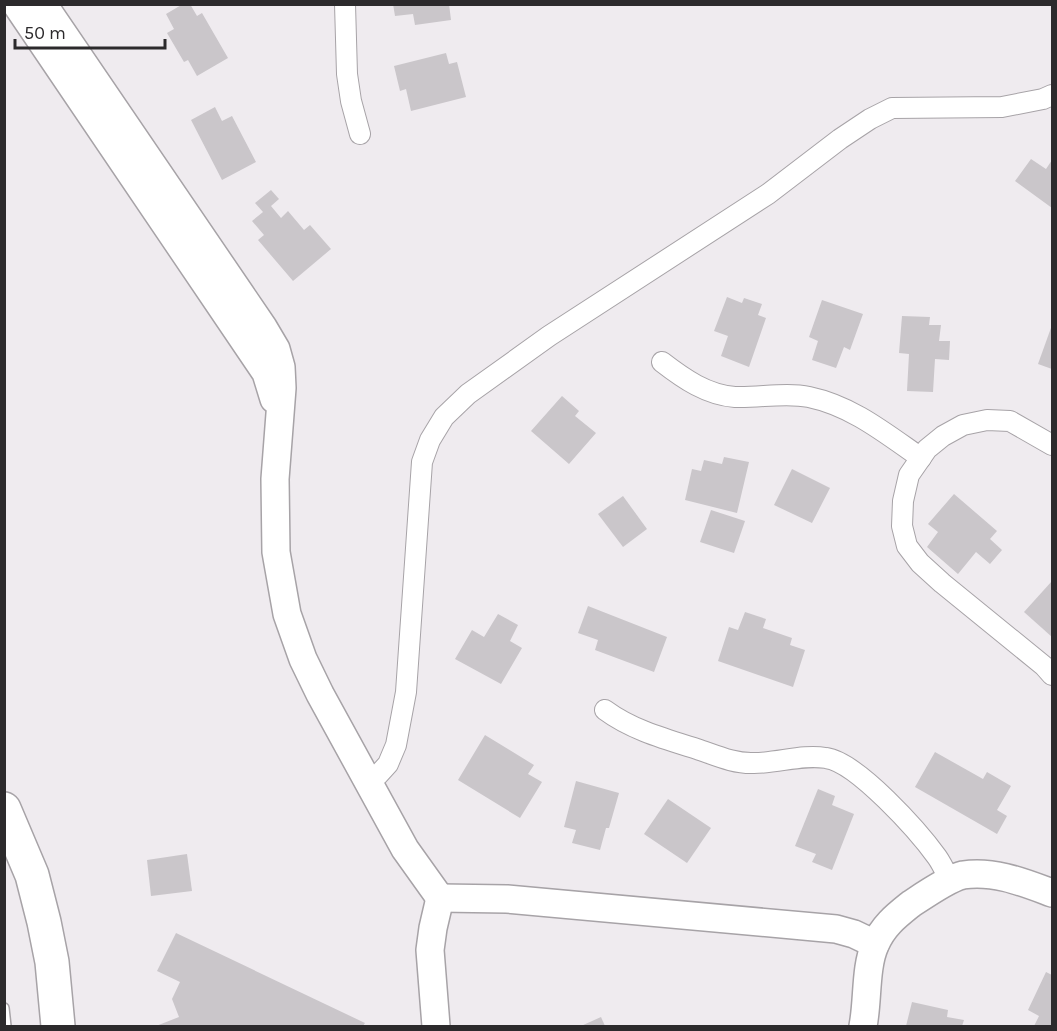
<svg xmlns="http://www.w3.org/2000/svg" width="1057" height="1031" font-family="Karla,sans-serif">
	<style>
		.building { fill: #cac6ca }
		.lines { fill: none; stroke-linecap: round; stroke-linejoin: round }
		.lane-casing { stroke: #a7a3a7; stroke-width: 12 }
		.street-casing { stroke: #a7a3a7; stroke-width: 22 }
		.secondary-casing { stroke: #a7a3a7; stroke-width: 30 }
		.highway-casing { stroke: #a7a3a7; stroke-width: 36 }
		.lane { stroke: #fff; stroke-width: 9 }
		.street { stroke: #fff; stroke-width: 20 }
		.secondary { stroke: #fff; stroke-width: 27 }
		.highway { stroke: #fff; stroke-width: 33 }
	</style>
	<rect width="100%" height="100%" fill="#efebef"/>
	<g class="building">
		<polygon points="183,4 190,4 197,16 202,13 228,58 197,76 188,60 184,62 167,33 174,29 166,14"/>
		<polygon points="393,4 449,4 451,20 415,25 413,14 395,16"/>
		<polygon points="446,53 449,64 457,62 466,97 411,111 406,89 400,91 394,66"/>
		<polygon points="215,107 222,121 232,116 256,162 222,180 191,120"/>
		<polygon points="1031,159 1046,169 1052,160 1052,208 1015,181"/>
		<polygon points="271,190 279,199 271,206 281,218 288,211 304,230 310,225 331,249 293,281 258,240 264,235 252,221 263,212 255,203"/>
		<polygon points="727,297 742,303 744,298 762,304 758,315 766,318 749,367 721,356 728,336 714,331"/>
		<polygon points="822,300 863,314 850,350 844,347 836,368 812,360 818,341 809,337"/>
		<polygon points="902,316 930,317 929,325 941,325 939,341 950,341 949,360 935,359 933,392 907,391 909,354 899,353"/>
		<polygon points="1052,325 1052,369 1038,364"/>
		<polygon points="562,396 579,411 575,416 596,433 569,464 531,431"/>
		<polygon points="724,457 749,462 737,513 685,500 692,469 701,471 704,460 722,464"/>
		<polygon points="792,469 830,488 812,523 774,505"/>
		<polygon points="954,494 997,531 990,539 1002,550 990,564 976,552 958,574 927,547 938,532 928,524"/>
		<polygon points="623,496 647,529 623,547 598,514"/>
		<polygon points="711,510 745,521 734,553 700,542"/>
		<polygon points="1052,581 1052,637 1024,612"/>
		<polygon points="588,606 667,637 654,672 595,650 598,640 578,633"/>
		<polygon points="745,612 766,619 763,628 792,638 790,645 805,650 793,687 718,661 729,627 738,630"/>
		<polygon points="498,614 518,625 510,641 522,648 501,684 455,659 472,630 484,637"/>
		<polygon points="485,735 534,765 528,774 542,782 520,818 458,780"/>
		<polygon points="935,752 983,779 987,772 1011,786 997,810 1007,816 997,834 915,787"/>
		<polygon points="576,781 619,793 609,828 606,828 600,850 572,843 576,830 564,827"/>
		<polygon points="818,789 835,796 832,805 854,814 832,870 812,862 816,854 795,846"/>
		<polygon points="668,799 711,828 687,863 644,834"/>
		<polygon points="187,854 192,891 151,896 147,860"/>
		<polygon points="176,933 365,1023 363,1026 156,1026 179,1017 172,999 180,982 157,971"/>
		<polygon points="1046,972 1052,975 1052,1026 1034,1026 1039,1016 1028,1010"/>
		<polygon points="912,1002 948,1010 947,1017 964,1020 962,1026 906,1026"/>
		<polygon points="601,1017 605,1026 581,1026"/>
	</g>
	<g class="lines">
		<defs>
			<polyline id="lane" points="4,1008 6,1026"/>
			<g id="street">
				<polyline points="345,4 347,74 351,101 360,134"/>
				<path d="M662,362C684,379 707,395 735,397C759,398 786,392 809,397C852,406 885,433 921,458"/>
				<polyline points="1052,445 1010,421 987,420 963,425 943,436 927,449 909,475 903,501 902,526 907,546 920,563 942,583 1044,666 1052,675"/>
				<path d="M605,710C632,730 665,739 697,749C715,755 734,764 754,763C779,763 802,754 826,758C857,762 919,832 937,857C942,864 946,873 950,881"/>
				<polyline points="368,783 378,775 388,764 396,745 406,692 422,462 430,440 444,417 468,394 549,336 768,194 840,139 870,119 892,108 1002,107 1043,99 1052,95"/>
			</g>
			<g id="secondary">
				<polyline points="16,4 266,373 274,399"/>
				<polyline points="43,4 263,327 276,349 281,367 282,388 275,479 276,552 287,614 303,659 320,694 405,849 440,898"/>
				<polyline points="440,898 507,899 836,929 854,934 875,944"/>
				<polyline points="436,1026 430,950 433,928 440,898"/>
				<path d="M863,1026C868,1002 865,967 875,945C883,926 896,916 911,904C923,896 949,878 963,875C994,870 1025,883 1052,893"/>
			</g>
			<polyline id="highway" points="4,809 32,875 44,922 52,962 58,1026"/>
		</defs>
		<use href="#lane" class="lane-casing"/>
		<use href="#street" class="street-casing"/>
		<use href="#secondary" class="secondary-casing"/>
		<use href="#highway" class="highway-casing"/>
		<use href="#lane" class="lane"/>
		<use href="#street" class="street"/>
		<use href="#secondary" class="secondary"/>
		<use href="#highway" class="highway"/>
	</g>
	<rect width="1057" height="1031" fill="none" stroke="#2c2a2c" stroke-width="12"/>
	<path d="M15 39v9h150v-9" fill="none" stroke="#2c2a2c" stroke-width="3"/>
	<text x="24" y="39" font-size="18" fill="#2c2a2c" stroke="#ffffff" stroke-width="4.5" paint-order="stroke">50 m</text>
</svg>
